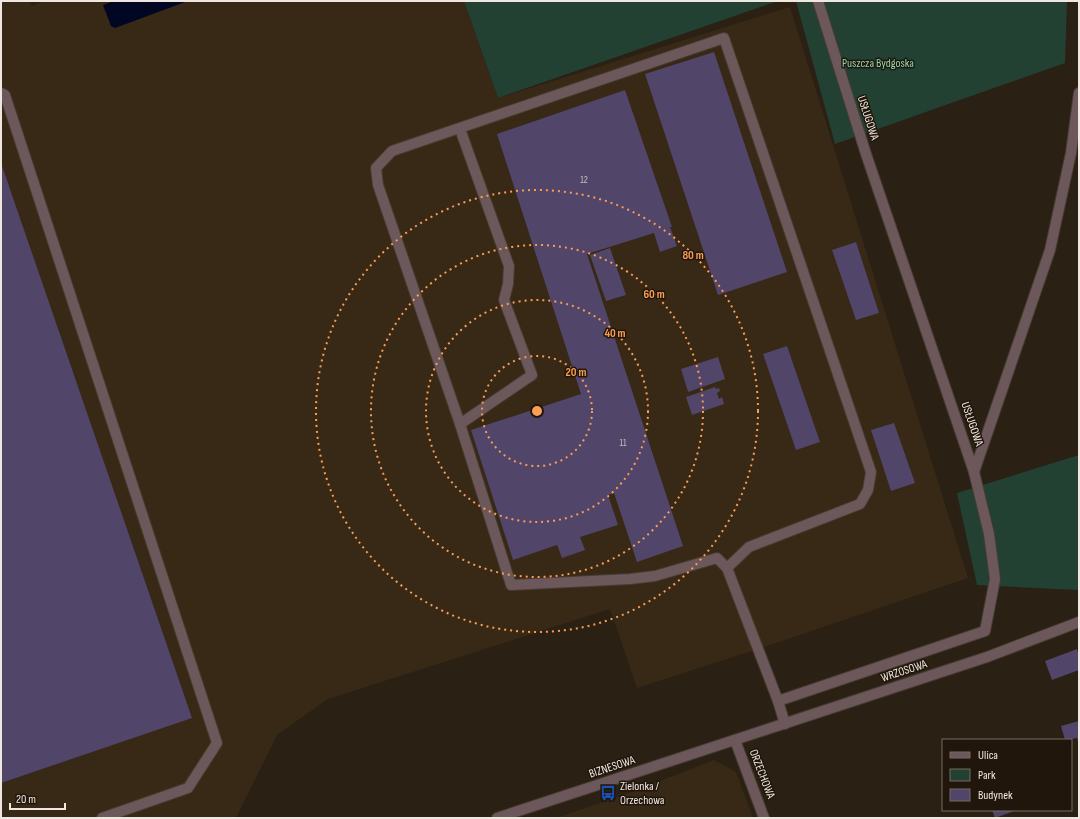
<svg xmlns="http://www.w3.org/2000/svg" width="1080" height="819" font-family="'Sofia Sans Condensed',sans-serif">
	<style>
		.built { fill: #382816 }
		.green { fill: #224133 }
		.water { fill: #010723 }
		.building { fill: #51456a }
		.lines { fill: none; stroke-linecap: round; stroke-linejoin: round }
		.lane-casing { stroke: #473c31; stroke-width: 12 }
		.street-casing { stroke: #473c31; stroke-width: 12 }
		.lane { stroke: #6c575b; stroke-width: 10 }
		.street { stroke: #6c575b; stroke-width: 10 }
		.ring { fill: none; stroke: #fc9d54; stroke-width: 2; stroke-dasharray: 2 4 }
		.labels { text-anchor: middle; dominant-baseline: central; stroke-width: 3; stroke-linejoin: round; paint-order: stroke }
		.number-label { font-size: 10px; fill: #c8bfc2 }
		.park-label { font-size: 12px; fill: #8bd6b1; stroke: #21160b }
		.street-label { font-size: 12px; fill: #f0e8e0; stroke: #21160b }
		.poi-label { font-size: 12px; fill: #f0e8e0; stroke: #21160b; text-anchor: start }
		.centre { fill: #fc9d54; stroke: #21160b; stroke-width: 2 }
		.ring-label { font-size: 12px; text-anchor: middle; font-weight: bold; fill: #fc9d54; stroke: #21160b; stroke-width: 3; stroke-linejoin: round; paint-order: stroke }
	</style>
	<rect width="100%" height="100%" fill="#2b2014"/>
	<g class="built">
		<polygon points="1,1 29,1 32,6 44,1 464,1 498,98 790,7 968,578 758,649 637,688 610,609 328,699 277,735 236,818 1,818"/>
		<polygon points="714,760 736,772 753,818 556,818 626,794"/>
	</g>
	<g class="green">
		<polygon points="464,1 778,1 498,98"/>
		<polygon points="796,1 1067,1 1065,63 835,144"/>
		<polygon points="1079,455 1079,590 977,585 957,493"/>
	</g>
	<polygon class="water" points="114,1 188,1 115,28 111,26 103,5"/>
	<g class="building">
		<polygon points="714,52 787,272 718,295 645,74"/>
		<polygon points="625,90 672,227 670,227 677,246 660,252 654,233 587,254 683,546 637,562 614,493 608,495 618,525 580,537 585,550 562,558 557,545 513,560 471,430 581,394 497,134"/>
		<polygon points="1,163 192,718 1,783"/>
		<polygon points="856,242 879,313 856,320 832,250"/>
		<polygon points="610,248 626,295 606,301 590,255"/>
		<polygon points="787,346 820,442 796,450 763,354"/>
		<polygon points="718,357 725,379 688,392 681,369"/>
		<polygon points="715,387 716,389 719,388 720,391 717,393 719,399 722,397 724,404 692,415 686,397"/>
		<polygon points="894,423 915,483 891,491 871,430"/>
		<polygon points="1077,649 1079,656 1079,670 1052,680 1045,661"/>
		<polygon points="1079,721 1079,745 1077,738 1065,740 1061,726"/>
		<polygon points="992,810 1017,810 995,818"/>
	</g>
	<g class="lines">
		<defs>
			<g id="lane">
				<polyline points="1,93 5,95 217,743 188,788 102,818"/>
				<polyline points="460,129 509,266 508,284 504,300 532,375 460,424 511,585 630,579 655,576 717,558 727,568 778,701"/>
				<polyline points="460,424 378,185 376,168 392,151 724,38 871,472 868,490 860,504 749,547 727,568"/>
			</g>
			<g id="street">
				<polyline points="974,472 1050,250 1071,153 1079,93"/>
				<polyline points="785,724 778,701 985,631 995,579 989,534 974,472 866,154 818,1"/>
				<polyline points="735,740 764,818"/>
				<polyline points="497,818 987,657 1079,622"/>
			</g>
		</defs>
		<use href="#lane" class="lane-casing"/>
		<use href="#street" class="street-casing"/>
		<use href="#lane" class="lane"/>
		<use href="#street" class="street"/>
	</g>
	<g class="ring">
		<circle cx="537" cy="411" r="55"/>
		<circle cx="537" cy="411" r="111"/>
		<circle cx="537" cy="411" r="166"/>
		<circle cx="537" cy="411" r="221"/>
	</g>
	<defs>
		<symbol id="bus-bare" viewBox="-9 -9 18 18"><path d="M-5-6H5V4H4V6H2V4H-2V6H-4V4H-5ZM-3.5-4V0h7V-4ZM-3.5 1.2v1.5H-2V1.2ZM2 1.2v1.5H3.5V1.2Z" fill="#1a4fb4" stroke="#21160b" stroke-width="2.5" paint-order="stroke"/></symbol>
	</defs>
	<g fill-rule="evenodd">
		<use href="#bus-bare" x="597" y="782" width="22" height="22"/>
	</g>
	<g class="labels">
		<g class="number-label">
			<text x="584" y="180">12</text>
			<text x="623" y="443">11</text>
		</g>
		<g class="park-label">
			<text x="878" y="63">Puszcza Bydgoska</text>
		</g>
		<g class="street-label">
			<text transform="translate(868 118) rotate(72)">USŁUGOWA</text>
			<text transform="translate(972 424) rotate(71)">USŁUGOWA</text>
			<text transform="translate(904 671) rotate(-18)">WRZOSOWA</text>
			<text transform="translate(612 767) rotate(-18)">BIZNESOWA</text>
			<text transform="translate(762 774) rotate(69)">ORZECHOWA</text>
		</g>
		<g class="poi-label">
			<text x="620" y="786">Zielonka /<tspan x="620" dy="14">Orzechowa</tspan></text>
		</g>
	</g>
	<circle cx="537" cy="411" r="6" class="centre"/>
	<g class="ring-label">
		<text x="693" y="259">80 m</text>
		<text x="654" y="298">60 m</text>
		<text x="615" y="337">40 m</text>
		<text x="576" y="376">20 m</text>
	</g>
	<rect width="1080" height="819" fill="none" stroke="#f0e8e0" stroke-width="4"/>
	<rect x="942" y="739" width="130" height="72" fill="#21160b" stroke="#746a60"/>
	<rect x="950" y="752" width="20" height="6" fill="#6c575b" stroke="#746a60"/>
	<text x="978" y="759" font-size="12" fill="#f0e8e0">Ulica</text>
	<rect x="950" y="769" width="20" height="12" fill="#224133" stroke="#746a60"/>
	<text x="978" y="779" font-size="12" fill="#f0e8e0">Park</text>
	<rect x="950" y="789" width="20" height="12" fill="#51456a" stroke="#746a60"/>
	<text x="978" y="799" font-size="12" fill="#f0e8e0">Budynek</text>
	<path d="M10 803v6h55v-6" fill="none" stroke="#f0e8e0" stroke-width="2"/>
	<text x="16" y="803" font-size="12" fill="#f0e8e0" stroke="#21160b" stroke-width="3" paint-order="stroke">20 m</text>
</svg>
